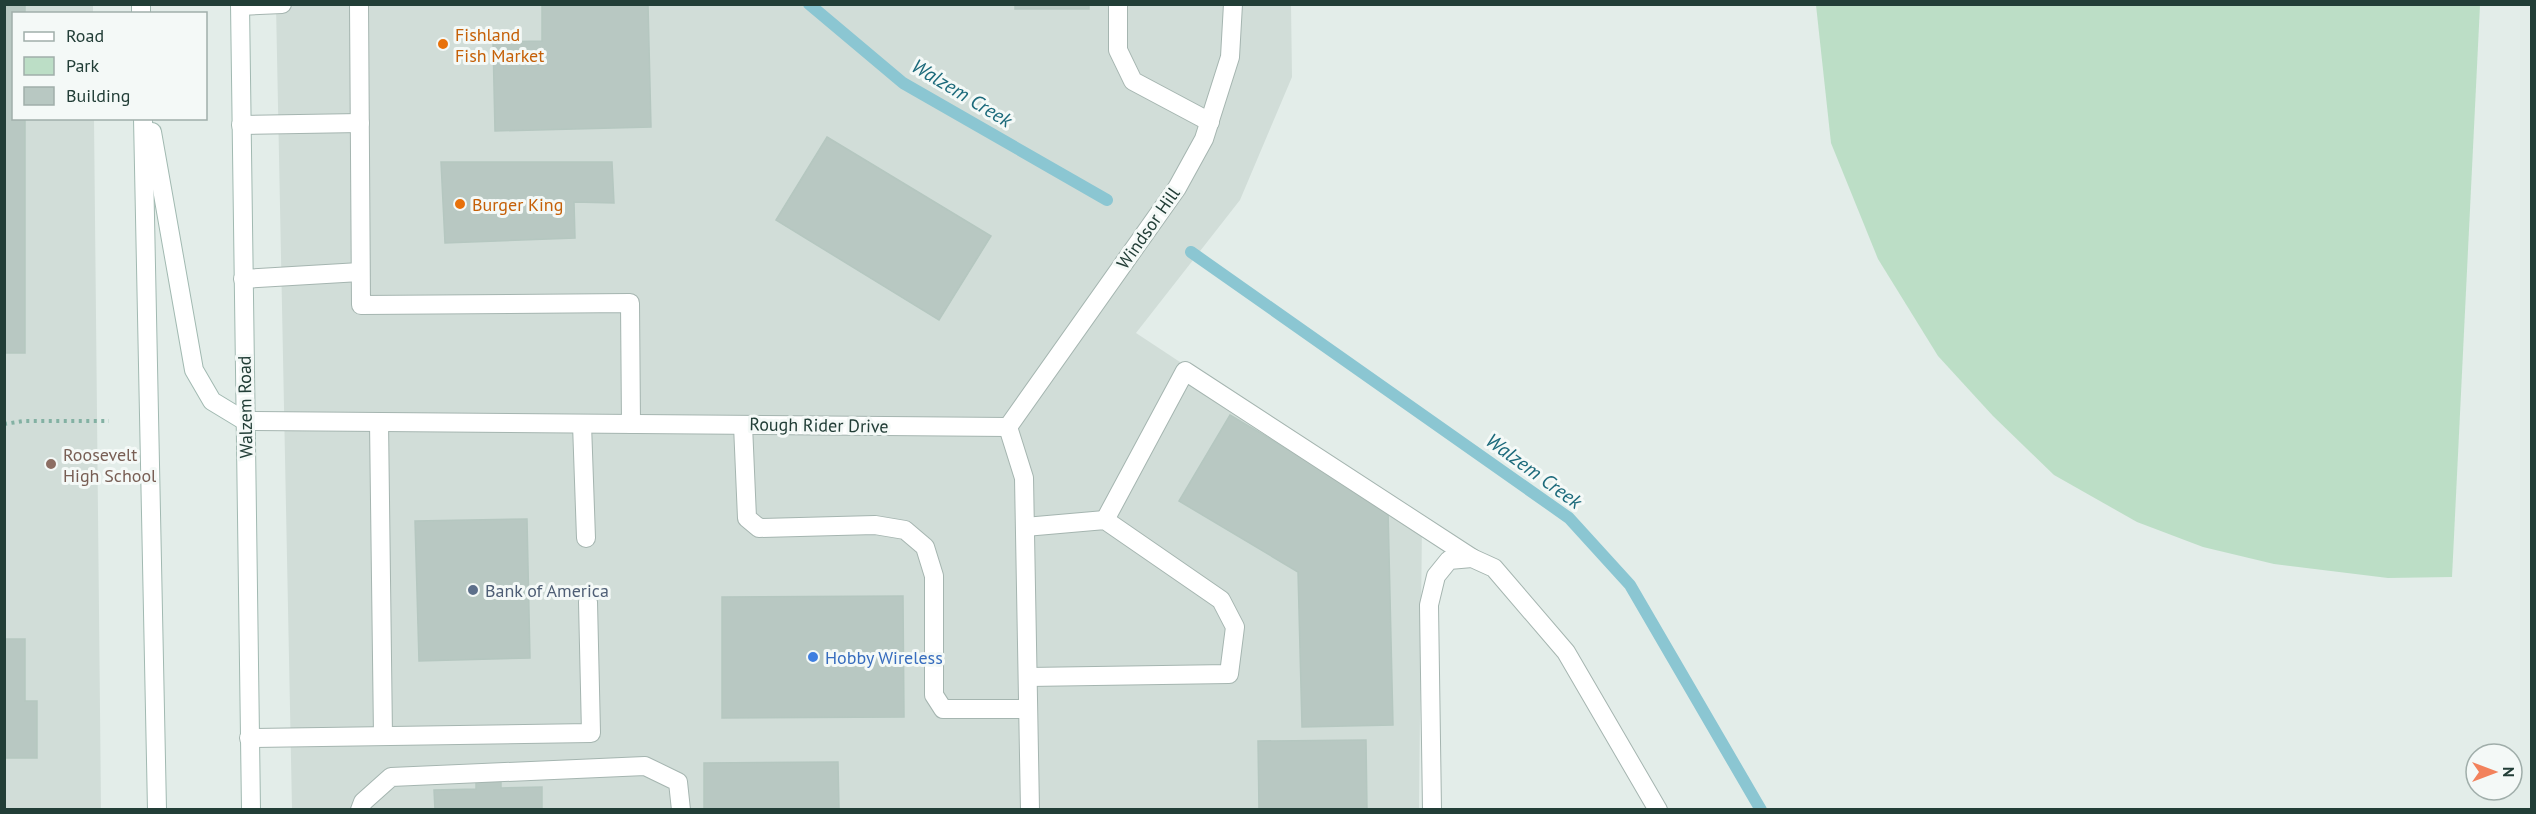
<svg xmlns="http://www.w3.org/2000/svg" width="2536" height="814" font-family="'PT Sans',sans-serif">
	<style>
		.built { fill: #d1ddd8 }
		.green { fill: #bcdec6 }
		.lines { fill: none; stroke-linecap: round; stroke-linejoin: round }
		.stream { stroke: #8bc6d2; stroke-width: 12 }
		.building { fill: #b8c8c2; stroke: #b5c7c0; stroke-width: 1.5 }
		.service-casing { stroke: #a5b5b0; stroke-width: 20 }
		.minor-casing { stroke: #a5b5b0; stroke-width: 20 }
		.secondary-casing { stroke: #a1b9b1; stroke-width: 20 }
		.path { stroke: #83b1a3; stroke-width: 4; stroke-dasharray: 3 4.5; stroke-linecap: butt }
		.service { stroke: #fff; stroke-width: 18 }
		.minor { stroke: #fff; stroke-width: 18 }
		.secondary { stroke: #fff; stroke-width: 18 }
		.food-dot { fill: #e8710a; stroke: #f4f9f7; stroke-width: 2 }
		.education-dot { fill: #8d6e63; stroke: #f4f9f7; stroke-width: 2 }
		.service-dot { fill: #5c6f8a; stroke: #f4f9f7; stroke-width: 2 }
		.shop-dot { fill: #3f7fe0; stroke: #f4f9f7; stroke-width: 2 }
		.labels { text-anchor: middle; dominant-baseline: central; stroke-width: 6; stroke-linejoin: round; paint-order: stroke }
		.food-label { font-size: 18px; fill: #c56008; stroke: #f4f9f7; text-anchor: start }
		.street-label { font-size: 18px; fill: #223e37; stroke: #f4f9f7 }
		.education-label { font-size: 18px; fill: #785e54; stroke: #f4f9f7; text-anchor: start }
		.service-label { font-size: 18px; fill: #4e5e75; stroke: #f4f9f7; text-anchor: start }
		.shop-label { font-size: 18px; fill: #366cbe; stroke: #f4f9f7; text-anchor: start }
		.water-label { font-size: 20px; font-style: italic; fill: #1c6a7b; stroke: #f4f9f7 }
	</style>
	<rect width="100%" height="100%" fill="#e3ede9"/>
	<g class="built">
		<polygon points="5,5 93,5 93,13 14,14 14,118 94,119 101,809 5,810"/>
		<polygon points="276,5 1291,5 1292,77 1240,200 1136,333 1422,522 1419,809 292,809"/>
	</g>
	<polygon class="green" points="1816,5 2480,5 2452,577 2388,578 2274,564 2203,547 2137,522 2054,475 1993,416 1938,356 1878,259 1831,143"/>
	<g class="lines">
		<g class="stream">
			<polyline points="809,4 903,83 1107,200"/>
			<polyline points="1191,252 1569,518 1630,585 1761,810"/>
		</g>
	</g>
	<g class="building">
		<polygon points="4,4 25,4 25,14 14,14 14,118 25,118 25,353 4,353"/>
		<polygon points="542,4 648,4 651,127 495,131 493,42 542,41"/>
		<rect x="1015" y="4" width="74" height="5"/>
		<polygon points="827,137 991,236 939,320 776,220"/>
		<polygon points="441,162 612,162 614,203 574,202 575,238 445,243"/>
		<polygon points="1230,415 1388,509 1393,725 1302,727 1298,572 1179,501"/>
		<polygon points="527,519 530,658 419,661 415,521"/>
		<polygon points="903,596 904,717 722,718 722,597"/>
		<polygon points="4,639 25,639 25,701 37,701 37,758 5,758"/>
		<polygon points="1366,740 1367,810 1259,810 1258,741"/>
		<polygon points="838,762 839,810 704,810 704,763"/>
		<polygon points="501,773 501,788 542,787 542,810 435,810 434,790 476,789 476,774"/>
	</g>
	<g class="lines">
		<defs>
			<g id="service">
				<polyline points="359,4 361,305 630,303 631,424"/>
				<polyline points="1118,4 1118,50 1133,81 1210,122"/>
				<polyline points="240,6 282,4"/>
				<polyline points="241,125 360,123"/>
				<polyline points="243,279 360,272"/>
				<polyline points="379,422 383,736"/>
				<polyline points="582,424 586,538"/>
				<polyline points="743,425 747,518 759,528 875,525 905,530 925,547 934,576 934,695 943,709 1028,709"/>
				<polyline points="1105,520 1185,371 1472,558"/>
				<polyline points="1025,527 1105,520 1221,600 1235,627 1229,674 1028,677"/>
				<polyline points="249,738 591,733 588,602"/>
				<polyline points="360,810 363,802 391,777 645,766 678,782 681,810"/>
				<polyline points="1432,810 1429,605 1436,576 1449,560 1472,558 1494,568 1566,652 1658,810"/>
			</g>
			<g id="minor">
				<polyline points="245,421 1008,427"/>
				<polyline points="1008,427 1177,188 1204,139 1230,57 1233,4"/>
				<polyline points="1008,427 1024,478 1030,810"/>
			</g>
			<g id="secondary">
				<polyline points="141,4 141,14"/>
				<polyline points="240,4 251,810"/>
				<polyline points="143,118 157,810"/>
				<polyline points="152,132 194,370 212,401 245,421"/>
			</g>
		</defs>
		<use href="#service" class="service-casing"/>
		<use href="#minor" class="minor-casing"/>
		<use href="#secondary" class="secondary-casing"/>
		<polyline class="path" points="4,424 24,421 109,421"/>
		<use href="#service" class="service"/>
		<use href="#minor" class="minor"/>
		<use href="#secondary" class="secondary"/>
	</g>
	<g class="food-dot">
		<circle cx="443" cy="44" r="6"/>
		<circle cx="460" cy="204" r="6"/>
	</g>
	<circle class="education-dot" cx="51" cy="464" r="6"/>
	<circle class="service-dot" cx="473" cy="590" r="6"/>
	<circle class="shop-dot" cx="813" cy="657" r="6"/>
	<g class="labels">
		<g class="food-label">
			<text x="455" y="34">Fishland<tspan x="455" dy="21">Fish Market</tspan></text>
			<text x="472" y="204">Burger King</text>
		</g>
		<g class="street-label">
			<text transform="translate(1148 228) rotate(-55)">Windsor Hill</text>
			<text transform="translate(245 407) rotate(-91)">Walzem Road</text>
			<text transform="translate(819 425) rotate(1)">Rough Rider Drive</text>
		</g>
		<g class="education-label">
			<text x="63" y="454">Roosevelt<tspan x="63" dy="21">High School</tspan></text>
		</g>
		<g class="service-label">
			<text x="485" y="590">Bank of America</text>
		</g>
		<g class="shop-label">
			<text x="825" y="657">Hobby Wireless</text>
		</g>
		<g class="water-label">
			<text transform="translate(962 93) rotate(31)">Walzem Creek</text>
			<text transform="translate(1534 471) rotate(36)">Walzem Creek</text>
		</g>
	</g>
	<rect width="2536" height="814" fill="none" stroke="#223e37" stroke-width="12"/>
	<rect x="12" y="12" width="195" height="108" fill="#f4f9f7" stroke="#a0aeaa" stroke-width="1.5"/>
	<rect x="24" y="32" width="30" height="9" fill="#ffffff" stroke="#a0aeaa" stroke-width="1.5"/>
	<text x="66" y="42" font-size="18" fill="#223e37">Road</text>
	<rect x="24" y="57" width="30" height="18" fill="#bcdec6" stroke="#a0aeaa" stroke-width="1.5"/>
	<text x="66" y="72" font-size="18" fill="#223e37">Park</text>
	<rect x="24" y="87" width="30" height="18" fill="#b8c8c2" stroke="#a0aeaa" stroke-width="1.5"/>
	<text x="66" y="102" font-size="18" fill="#223e37">Building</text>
	<g transform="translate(2494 772) rotate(90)"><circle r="28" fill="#f4f9f7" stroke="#a0aeaa" stroke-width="1.5"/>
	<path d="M0-4.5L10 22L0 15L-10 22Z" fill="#f2825c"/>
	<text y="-9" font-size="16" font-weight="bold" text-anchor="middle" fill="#223e37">N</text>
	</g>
</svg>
